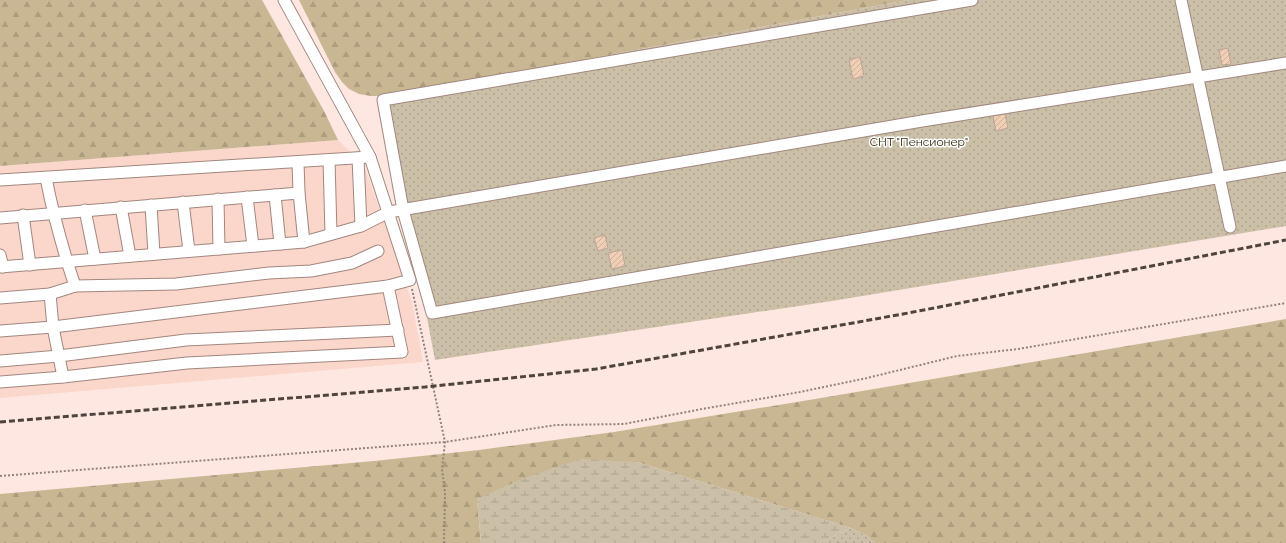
<svg xmlns="http://www.w3.org/2000/svg" width="1286" height="543" font-family="Raleway,sans-serif">
	<style>
		.built { fill: #fbd6cb }
		.grass { fill: url(#grass-dots) }
		.forest { fill: url(#forest-firs) }
		.wetland { fill: url(#wetland-marsh) }
		.building { fill: url(#building-hatch); stroke: #bba696 }
		.lines { fill: none; stroke-linecap: round; stroke-linejoin: round }
		.minor-casing { stroke: #a1877f; stroke-width: 13 }
		.path { stroke: #92827d; stroke-width: 2; stroke-dasharray: 2 2; stroke-linecap: butt }
		.minor { stroke: #fff; stroke-width: 11 }
		.rail { stroke: #4f433e; stroke-width: 3; stroke-dasharray: 6 3; stroke-linecap: butt }
		.labels { text-anchor: middle; dominant-baseline: central; stroke-width: 3; stroke-linejoin: round; paint-order: stroke }
		.park-label { font-size: 12px; fill: #382a0d; stroke: #fff }
	</style>
	<defs>
		<pattern id="grass-dots" width="8" height="8" patternUnits="userSpaceOnUse"><rect width="8" height="8" fill="#cbbfa8"/><path d="M2 2h.1M6 6h.1" fill="none" stroke="#aea490" stroke-width="1.8" stroke-linecap="round"/></pattern>
		<pattern id="forest-firs" width="22" height="20" patternUnits="userSpaceOnUse"><rect width="22" height="20" fill="#c9b794"/><path d="M5 1l3.5 6h-7zM16 11l3.5 6h-7z" fill="#ad9d7f"/></pattern>
		<pattern id="wetland-marsh" width="20" height="14" patternUnits="userSpaceOnUse"><rect width="20" height="14" fill="#cbbfa8"/><path d="M1 5h8M5 5V1M11 12h8M15 12V8" fill="none" stroke="#aea490"/></pattern>
		<pattern id="building-hatch" width="6" height="6" patternUnits="userSpaceOnUse"><rect width="6" height="6" fill="#f0cfb4"/><path d="M-1 1l2-2M0 6l6-6M5 7l2-2" fill="none" stroke="#ceb19a"/></pattern>
	</defs>
	<rect width="100%" height="100%" fill="#fee7e0"/>
	<polygon class="built" points="338,140 364,165 412,302 423,362 0,398 0,166"/>
	<g class="grass">
		<polygon points="908,0 1286,0 1286,226 832,301 435,360 385,96"/>
		<polygon points="851,528 866,535 875,543 820,543"/>
	</g>
	<g class="forest">
		<polygon points="0,0 262,0 324,111 338,140 0,166"/>
		<polygon points="299,0 908,0 385,96 371,96 359,94 349,89 342,82 335,72"/>
		<polygon points="1286,319 1286,543 875,543 866,535 851,528 637,462 477,499 481,543 0,543 0,494 374,461 479,450 614,432 821,398"/>
	</g>
	<polygon class="wetland" points="581,459 637,462 851,528 820,543 481,543 477,499 524,478"/>
	<g class="building">
		<polygon points="1228,48 1231,64 1222,65 1219,50"/>
		<polygon points="860,57 864,76 853,79 849,60"/>
		<polygon points="1005,114 1008,128 996,131 993,116"/>
		<polygon points="605,235 608,248 598,251 594,238"/>
		<polygon points="622,250 625,266 612,269 608,253"/>
	</g>
	<g class="lines">
		<defs>
			<g id="minor">
				<polyline points="972,0 383,100 403,210 432,313 1286,166"/>
				<polyline points="1181,0 1230,227"/>
				<polyline points="358,158 361,226"/>
				<polyline points="329,160 331,234"/>
				<polyline points="298,162 299,193 304,242"/>
				<path d="M46,178C53,214 63,250 75,286"/>
				<polyline points="0,180 370,157"/>
				<polyline points="275,195 280,244"/>
				<polyline points="247,197 253,246"/>
				<polyline points="218,199 219,249"/>
				<polyline points="183,202 189,251"/>
				<polyline points="151,205 154,254"/>
				<polyline points="121,207 130,256"/>
				<polyline points="85,210 95,259"/>
				<polyline points="23,215 30,265"/>
				<polyline points="0,218 299,193"/>
				<polyline points="0,255 3,267"/>
				<polyline points="0,267 304,242 361,226 389,212 922,121 1286,63"/>
				<polyline points="50,294 53,327 63,377"/>
				<polyline points="0,298 50,294 75,286 176,284 269,273 311,271 352,263 378,251"/>
				<polyline points="0,331 53,327 388,286 410,280 370,157 284,0"/>
				<polyline points="0,361 59,356 186,340 398,330"/>
				<polyline points="0,382 63,377 187,363 402,352 388,286"/>
			</g>
		</defs>
		<use href="#minor" class="minor-casing"/>
		<g class="path">
			<polyline points="412,289 445,442 442,469 445,493 444,543"/>
			<polyline points="0,476 445,442 556,425 624,424 702,409 800,392 867,378 957,356 1018,349 1286,303"/>
		</g>
		<use href="#minor" class="minor"/>
		<polyline class="rail" points="0,422 425,387 596,369 903,314 1286,240"/>
	</g>
	<g class="labels">
		<g class="park-label">
			<text x="919" y="142">СНТ "Пенсионер"</text>
		</g>
	</g>
</svg>
